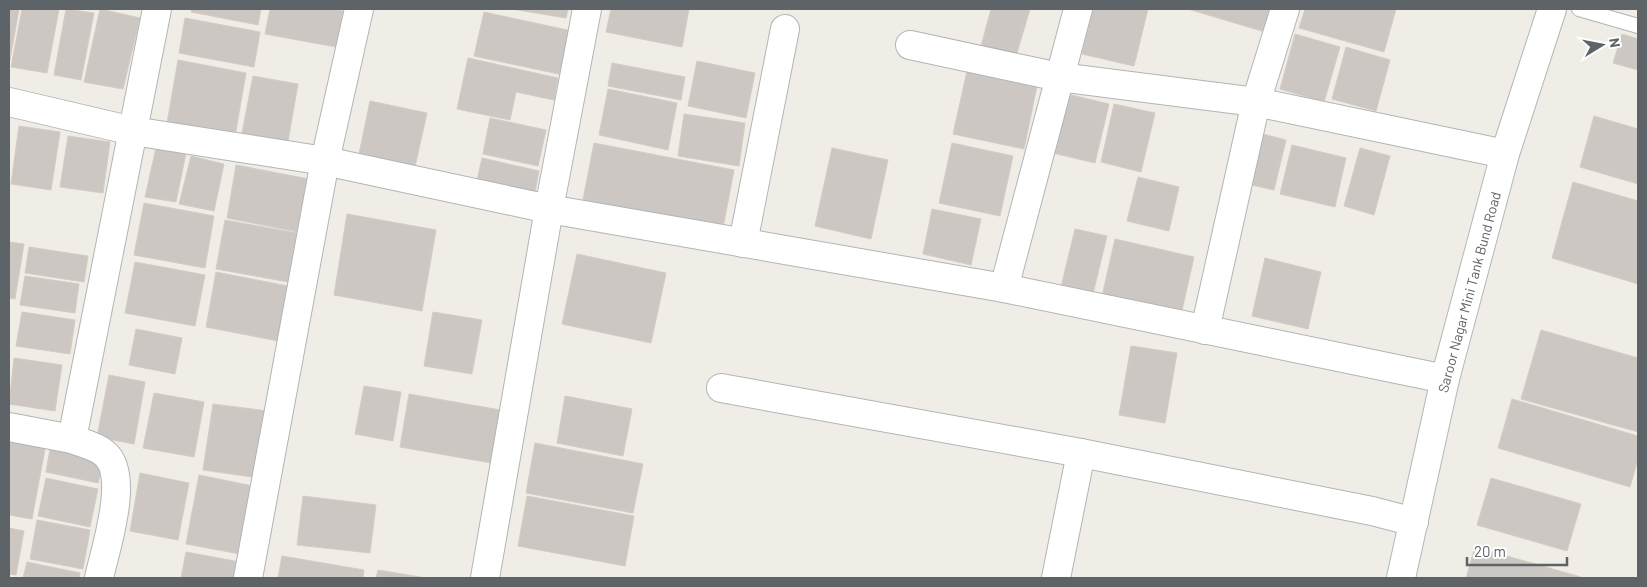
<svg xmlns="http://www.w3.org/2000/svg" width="1647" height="587" font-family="Barlow,sans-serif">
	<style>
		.building { fill: #ccc7c3; stroke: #d5ccc4 }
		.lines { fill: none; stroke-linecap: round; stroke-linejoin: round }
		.service-casing { stroke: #b1b5b9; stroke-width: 16 }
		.minor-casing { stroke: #b1b5b9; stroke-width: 30 }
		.secondary-casing { stroke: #b2b7bb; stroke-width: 30 }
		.service { stroke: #fff; stroke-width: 14 }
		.minor { stroke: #fff; stroke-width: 28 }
		.secondary { stroke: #fff; stroke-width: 28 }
		.labels { text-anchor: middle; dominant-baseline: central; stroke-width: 4; stroke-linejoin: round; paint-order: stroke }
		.street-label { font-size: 14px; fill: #5e6367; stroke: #fff }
	</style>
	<rect width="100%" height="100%" fill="#f0ece6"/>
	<g class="building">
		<polygon points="9,9 19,9 10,60 9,60"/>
		<polygon points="22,9 59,9 47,73 11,67"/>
		<polygon points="66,9 94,13 81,80 54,75"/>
		<polygon points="100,9 140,18 123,89 84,82"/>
		<polygon points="192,9 261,9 258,25 191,12"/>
		<polygon points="270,9 331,9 343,11 336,47 265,34"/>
		<polygon points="512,9 568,9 566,18"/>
		<polygon points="611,9 689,9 682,47 606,32"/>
		<polygon points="991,9 1030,9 1015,60 980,50"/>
		<polygon points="1093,9 1148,9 1134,66 1082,54"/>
		<polygon points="1188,9 1271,9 1265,32"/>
		<polygon points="1305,9 1396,9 1384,52 1299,28"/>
		<polygon points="484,12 572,31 563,75 474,56"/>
		<polygon points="185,18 260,32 254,67 179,53"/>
		<polygon points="1295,34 1340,47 1324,102 1280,89"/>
		<polygon points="1622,34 1638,39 1638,70 1613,63"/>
		<polygon points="1346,47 1390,60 1376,111 1332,99"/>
		<polygon points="468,58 558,78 554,100 516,92 510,120 457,109"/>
		<polygon points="178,60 246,73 234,142 166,129"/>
		<polygon points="697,61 755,73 746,118 688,106"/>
		<polygon points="612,63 685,77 681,100 608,86"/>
		<polygon points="967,71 1037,86 1024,149 953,134"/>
		<polygon points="253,76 298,84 287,147 241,138"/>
		<polygon points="608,89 677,103 668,150 599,135"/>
		<polygon points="1067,94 1109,104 1095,163 1053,153"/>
		<polygon points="370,101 427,113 414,171 358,159"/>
		<polygon points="1114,104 1155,113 1141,172 1101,162"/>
		<polygon points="684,114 745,123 739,166 678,156"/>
		<polygon points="1594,116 1638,129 1638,184 1580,167"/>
		<polygon points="490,118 546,130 538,166 483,154"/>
		<polygon points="19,126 60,132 51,190 11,184"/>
		<polygon points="1259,133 1286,140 1274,190 1247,184"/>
		<polygon points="68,136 110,142 103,193 60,187"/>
		<polygon points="594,143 734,170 722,233 582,205"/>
		<polygon points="952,143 1013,156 1000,216 939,203"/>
		<polygon points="1292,145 1346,158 1335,207 1280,194"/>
		<polygon points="156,148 186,153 176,202 145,197"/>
		<polygon points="832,148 888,160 871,239 815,226"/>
		<polygon points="1360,148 1390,156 1374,215 1344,206"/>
		<polygon points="191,156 224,164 214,211 179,204"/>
		<polygon points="482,158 539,171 534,198 476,185"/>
		<polygon points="236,165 309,179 298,232 227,218"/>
		<polygon points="1138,177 1179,187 1169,231 1127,221"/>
		<polygon points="1573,182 1638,201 1638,284 1552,258"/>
		<polygon points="144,203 214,216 205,268 134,255"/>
		<polygon points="932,209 981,219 971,265 923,254"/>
		<polygon points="347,214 436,230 422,311 334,295"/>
		<polygon points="225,220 297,233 288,282 216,269"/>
		<polygon points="1075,229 1107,236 1093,294 1061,287"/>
		<polygon points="1115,239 1194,257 1181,315 1102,296"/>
		<polygon points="9,242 24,244 15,299 9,298"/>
		<polygon points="29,247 88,256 84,282 25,273"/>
		<polygon points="577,254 666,273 651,343 562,324"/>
		<polygon points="1265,258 1321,272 1308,329 1252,316"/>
		<polygon points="135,262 205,275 195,326 125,313"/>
		<polygon points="216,272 288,286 278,341 206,327"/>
		<polygon points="25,276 79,284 75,313 20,305"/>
		<polygon points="22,312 75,320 70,354 16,346"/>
		<polygon points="433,312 482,320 472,374 424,366"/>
		<polygon points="136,329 182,338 175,374 129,365"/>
		<polygon points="1541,330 1638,358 1638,432 1521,399"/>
		<polygon points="1131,346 1177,353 1165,423 1119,415"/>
		<polygon points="14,358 62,365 55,411 9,404"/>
		<polygon points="109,375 145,382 134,444 97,437"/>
		<polygon points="364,386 401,392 393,441 355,434"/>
		<polygon points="154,393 204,402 194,457 143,448"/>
		<polygon points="409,394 506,411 497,464 400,447"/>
		<polygon points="565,396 632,409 623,456 557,443"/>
		<polygon points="1512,399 1638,436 1638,459 1630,487 1498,448"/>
		<polygon points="213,404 268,411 259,478 203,470"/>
		<polygon points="9,437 46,444 32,519 9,515"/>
		<polygon points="51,443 105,454 98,483 46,472"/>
		<polygon points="535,443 643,464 633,513 526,493"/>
		<polygon points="140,473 189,483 178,540 130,531"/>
		<polygon points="199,475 253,486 240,554 186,544"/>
		<polygon points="46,478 98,489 90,527 38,516"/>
		<polygon points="1491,478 1581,504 1567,551 1477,525"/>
		<polygon points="303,496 376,505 370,553 297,545"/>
		<polygon points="527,496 634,516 625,566 518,546"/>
		<polygon points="37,520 90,530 83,569 30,559"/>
		<polygon points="9,528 24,531 16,575 9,574"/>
		<polygon points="1475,547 1581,577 1581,578 1466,578"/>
		<polygon points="186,552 240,562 237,578 181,578"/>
		<polygon points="282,556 364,570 363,578 278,578"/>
		<polygon points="27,562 80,573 79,578 23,578"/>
		<polygon points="378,570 426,578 376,578"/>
	</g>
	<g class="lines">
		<defs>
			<polyline id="service" points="1579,9 1638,26"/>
			<g id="minor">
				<polyline points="1078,9 1004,288 1445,379"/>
				<polyline points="910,45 1059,77 1256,102 1505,154"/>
				<polyline points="9,102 133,131 325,161 549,209 1004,288"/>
				<polyline points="743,243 785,29"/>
				<polyline points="1205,330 1256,102 1285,9"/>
				<polyline points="721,388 1081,453 1372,511 1414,522"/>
				<polyline points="9,427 72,439 157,9"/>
				<path d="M72,439C82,443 96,446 104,453C131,474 105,550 99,578"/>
				<polyline points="248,578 325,161 359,9"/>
				<polyline points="485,578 549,209 587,9"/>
				<polyline points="1056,578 1081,453"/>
			</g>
			<polyline id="secondary" points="1401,578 1445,379 1505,154 1552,9"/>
		</defs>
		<use href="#service" class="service-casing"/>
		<use href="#minor" class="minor-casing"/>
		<use href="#secondary" class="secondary-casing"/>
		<use href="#service" class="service"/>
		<use href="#minor" class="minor"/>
		<use href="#secondary" class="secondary"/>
	</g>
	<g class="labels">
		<g class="street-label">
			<text transform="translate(1469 292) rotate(-75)">Saroor Nagar Mini Tank Bund Road</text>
		</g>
	</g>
	<rect width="1647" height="587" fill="none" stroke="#5e6367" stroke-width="20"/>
	<g transform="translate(1602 45) rotate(80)" stroke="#ffffff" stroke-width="4" paint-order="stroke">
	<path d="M0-4L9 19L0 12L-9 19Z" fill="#5e6367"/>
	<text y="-8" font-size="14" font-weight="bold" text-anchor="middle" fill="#5e6367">N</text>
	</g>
	<path d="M1467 557v8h100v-8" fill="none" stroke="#5e6367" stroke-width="2.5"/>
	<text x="1474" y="557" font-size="15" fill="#5e6367" stroke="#ffffff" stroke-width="4" paint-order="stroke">20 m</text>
</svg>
